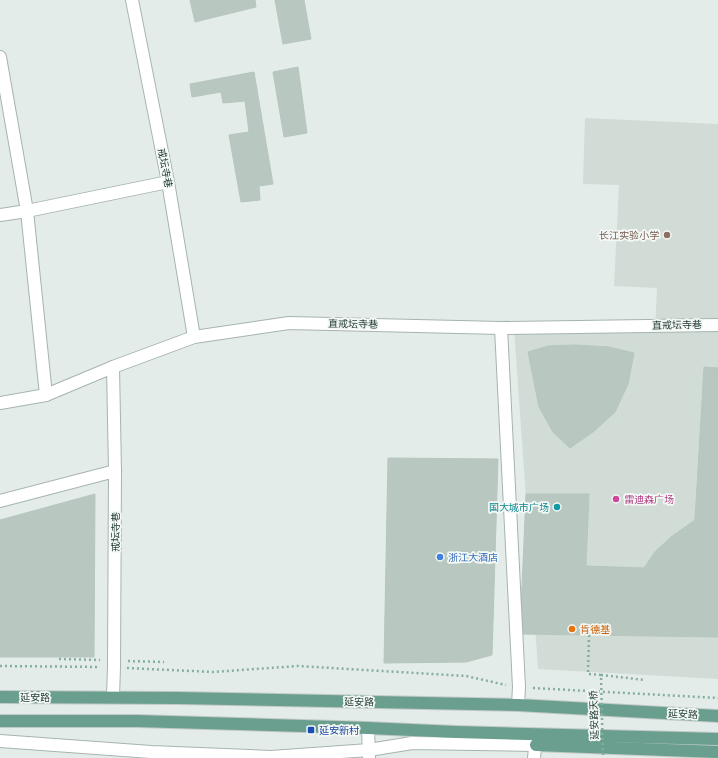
<svg xmlns="http://www.w3.org/2000/svg" width="718" height="758" font-family="Roboto,'Noto Sans SC',sans-serif">
	<style>
		.built { fill: #d1dcd7 }
		.building { fill: #b9c7c1; stroke: #b6c6bf }
		.lines { fill: none; stroke-linecap: round; stroke-linejoin: round }
		.minor-casing { stroke: #a6b4af; stroke-width: 14 }
		.major-casing { stroke: #c2c9c6; stroke-width: 14 }
		.path { stroke: #85aea0; stroke-width: 2.5; stroke-dasharray: 2 3; stroke-linecap: butt }
		.minor { stroke: #fff; stroke-width: 12 }
		.major { stroke: #6a9f90; stroke-width: 12 }
		.path-bridge { stroke: #85aea0; stroke-width: 2.5; stroke-dasharray: 2 3; stroke-linecap: butt }
		.education-dot { fill: #8d6e63; stroke: #f4f9f6; stroke-width: 1.5 }
		.hotel-dot { fill: #d1479c; stroke: #f4f9f6; stroke-width: 1.5 }
		.culture-dot { fill: #0f9aa8; stroke: #f4f9f6; stroke-width: 1.5 }
		.shop-dot { fill: #3f7fe0; stroke: #f4f9f6; stroke-width: 1.5 }
		.food-dot { fill: #e8710a; stroke: #f4f9f6; stroke-width: 1.5 }
		.transit-dot { fill: #1a4fb4; stroke: #f4f9f6; stroke-width: 1.5 }
		.labels { text-anchor: middle; dominant-baseline: central; stroke-width: 3.5; stroke-linejoin: round; paint-order: stroke }
		.street-label { font-size: 10px; fill: #243d35; stroke: #f4f9f6 }
		.education-label { font-size: 10px; fill: #785e54; stroke: #f4f9f6; text-anchor: end }
		.hotel-label { font-size: 10px; fill: #b23c85; stroke: #f4f9f6; text-anchor: start }
		.culture-label { font-size: 10px; fill: #0d838f; stroke: #f4f9f6; text-anchor: end }
		.shop-label { font-size: 10px; fill: #366cbe; stroke: #f4f9f6; text-anchor: start }
		.food-label { font-size: 10px; fill: #c56008; stroke: #f4f9f6; text-anchor: start }
		.transit-label { font-size: 10px; fill: #164399; stroke: #f4f9f6; text-anchor: start }
	</style>
	<rect width="100%" height="100%" fill="#e3ece8"/>
	<polygon class="built" points="585,118 718,124 718,679 538,669 514,328 655,331 657,288 614,286 619,185 583,184"/>
	<g class="building">
		<polygon points="190,0 255,0 256,7 195,22"/>
		<polygon points="275,0 304,0 311,39 283,44"/>
		<polygon points="298,67 307,133 284,137 273,72"/>
		<polygon points="254,72 273,184 259,186 260,200 241,202 229,135 249,132 245,101 223,103 221,92 192,97 190,84"/>
		<polygon points="575,345 609,347 634,353 628,384 615,412 593,432 570,448 553,432 539,407 528,352 548,346"/>
		<polygon points="704,367 718,368 718,637 520,634 526,494 589,494 586,566 644,568 655,552 671,537 695,520"/>
		<polygon points="388,458 498,459 492,655 466,662 384,663"/>
		<polygon points="95,494 94,657 0,657 0,520"/>
	</g>
	<g class="lines">
		<defs>
			<g id="minor">
				<polyline points="132,0 168,182 194,337"/>
				<polyline points="0,57 27,211 46,395"/>
				<polyline points="0,215 27,211 168,182"/>
				<polyline points="501,328 519,687 518,705"/>
				<polyline points="0,403 46,395 113,367 194,337 289,323 501,328 718,325"/>
				<polyline points="0,501 115,471"/>
				<polyline points="113,697 114,667 115,471 113,367"/>
				<polyline points="368,728 369,757"/>
				<polyline points="0,741 151,752 271,757 369,750 412,743 536,745"/>
				<polyline points="534,758 536,738"/>
			</g>
			<g id="major">
				<polyline points="0,697 178,698 518,705 718,716"/>
				<polyline points="0,721 137,721 368,728 456,732 718,739"/>
				<polyline points="536,745 718,752"/>
			</g>
		</defs>
		<use href="#minor" class="minor-casing"/>
		<use href="#major" class="major-casing"/>
		<g class="path">
			<polyline points="59,659 100,660"/>
			<polyline points="128,661 164,662"/>
			<polyline points="0,666 100,667"/>
			<polyline points="127,668 213,672 298,666 466,676 506,685"/>
			<polyline points="601,675 645,680"/>
			<polyline points="533,688 718,698"/>
		</g>
		<use href="#minor" class="minor"/>
		<use href="#major" class="major"/>
		<polyline class="path-bridge" points="589,635 588,674 601,675 603,758"/>
	</g>
	<circle class="education-dot" cx="667" cy="235" r="4"/>
	<circle class="hotel-dot" cx="616" cy="499" r="4"/>
	<circle class="culture-dot" cx="557" cy="507" r="4"/>
	<circle class="shop-dot" cx="440" cy="557" r="4"/>
	<circle class="food-dot" cx="572" cy="629" r="4"/>
	<rect class="transit-dot" x="307" y="726" width="8" height="8" rx="2"/>
	<g class="labels">
		<g class="street-label">
			<text transform="translate(165 168) rotate(79)">戒坛寺巷</text>
			<text transform="translate(353 324) rotate(1)">直戒坛寺巷</text>
			<text transform="translate(677 325) rotate(-1)">直戒坛寺巷</text>
			<text transform="translate(115 532) rotate(-90)">戒坛寺巷</text>
			<text x="35" y="697">延安路</text>
			<text transform="translate(359 702) rotate(1)">延安路</text>
			<text transform="translate(683 714) rotate(3)">延安路</text>
			<text transform="translate(594 715) rotate(-92)">延安路天桥</text>
		</g>
		<g class="education-label">
			<text x="659" y="235">长江实验小学</text>
		</g>
		<g class="hotel-label">
			<text x="624" y="499">雷迪森广场</text>
		</g>
		<g class="culture-label">
			<text x="549" y="507">国大城市广场</text>
		</g>
		<g class="shop-label">
			<text x="448" y="557">浙江大酒店</text>
		</g>
		<g class="food-label">
			<text x="580" y="629">肯德基</text>
		</g>
		<g class="transit-label">
			<text x="319" y="730">延安新村</text>
		</g>
	</g>
</svg>
